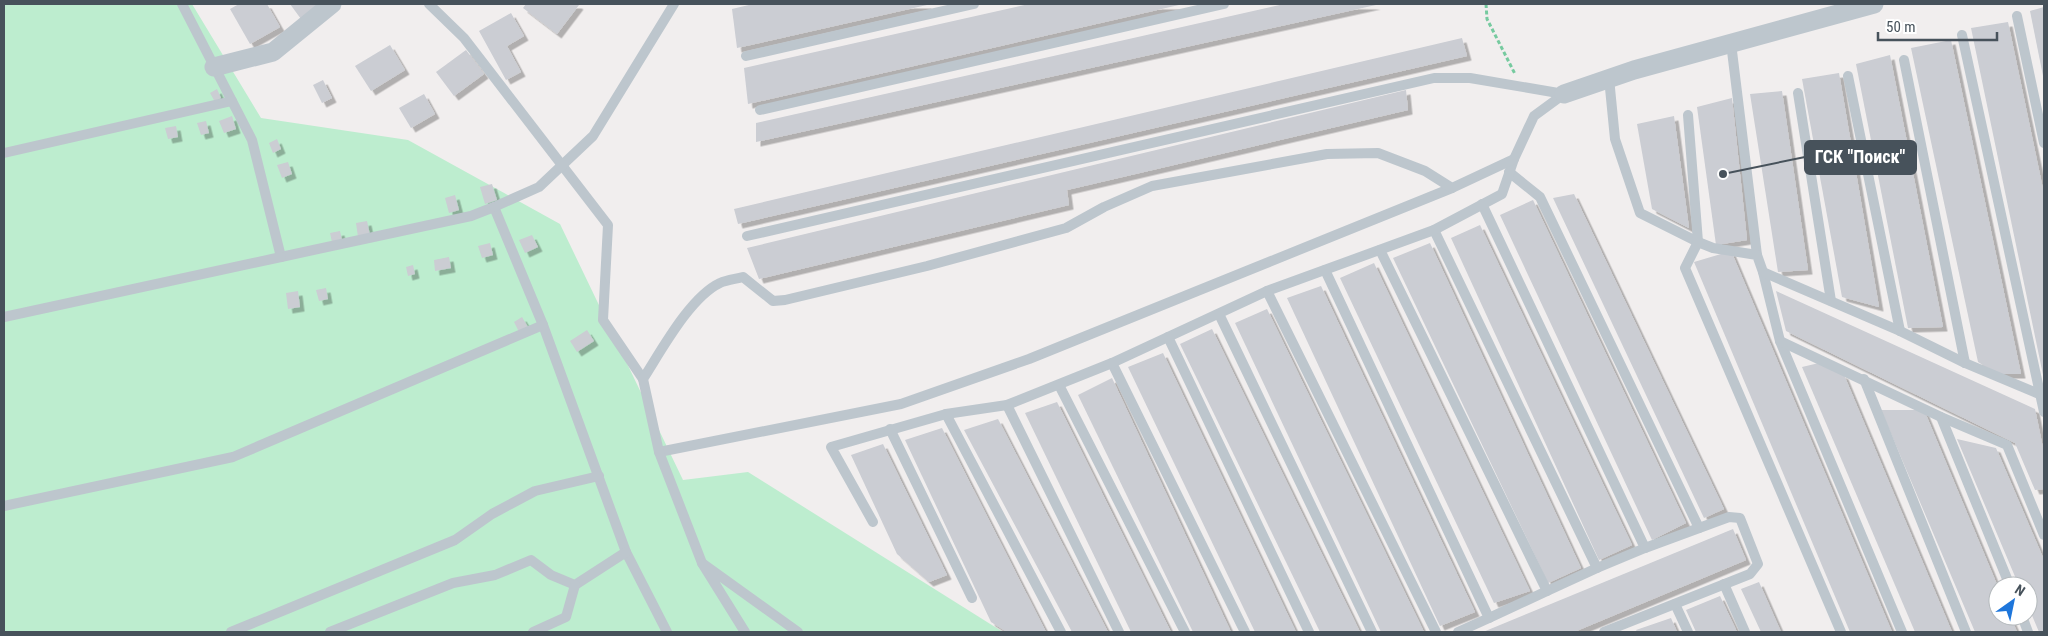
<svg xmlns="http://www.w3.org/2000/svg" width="2048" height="636" font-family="'Roboto Condensed',sans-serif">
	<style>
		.green { fill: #bdedcf }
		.building { fill: #cbcdd3; filter: url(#shadow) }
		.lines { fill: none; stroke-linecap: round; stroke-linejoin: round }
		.path { stroke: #76ca9f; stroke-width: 3; stroke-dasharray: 4 2.5; stroke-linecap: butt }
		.lane { stroke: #bdc6cd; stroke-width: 10 }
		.street { stroke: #bdc6cd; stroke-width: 19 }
		.leader { fill: none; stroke: #47525b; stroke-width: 2 }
		.callout-dot { fill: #47525b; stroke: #fff; stroke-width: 2 }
		.callout { fill: #47525b; stroke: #47525b; stroke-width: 2 }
		.callout-label { font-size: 18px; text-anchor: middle; font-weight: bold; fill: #fff }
	</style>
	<defs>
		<filter id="shadow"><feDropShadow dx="4.5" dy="4.5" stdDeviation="0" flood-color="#0004"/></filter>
	</defs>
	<rect width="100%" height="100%" fill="#f1eeee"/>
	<polygon class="green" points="4,4 192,4 261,118 408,140 560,224 683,480 748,472 1003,632 4,632"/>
	<g class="building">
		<polygon points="239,4 267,4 280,27 250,44 230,9"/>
		<polygon points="290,4 321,4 301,19"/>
		<polygon points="526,4 577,4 579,5 557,34 523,8"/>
		<polygon points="753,4 927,4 927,5 737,48 732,9"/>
		<polygon points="1029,4 1179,5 748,104 744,68"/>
		<polygon points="1284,4 1376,5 756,142 756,123"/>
		<polygon points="2044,7 2044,76 2043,76 2030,11"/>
		<polygon points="511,13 524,36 507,46 521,72 506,80 479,31"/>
		<polygon points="2008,22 2044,194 2043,375 1971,28"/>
		<polygon points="1462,38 1467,56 738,224 734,209"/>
		<polygon points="1951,40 2021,374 1998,374 1978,362 1911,48"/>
		<polygon points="390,45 405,70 371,91 355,66"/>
		<polygon points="466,50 484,74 454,96 436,72"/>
		<polygon points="1890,55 1943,327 1908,328 1856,64"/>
		<polygon points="1839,73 1879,307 1842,297 1802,79"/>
		<polygon points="323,80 332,98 322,103 313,85"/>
		<polygon points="217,89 221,98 215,102 210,93"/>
		<polygon points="1406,90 1408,110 1067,190 1069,205 759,279 747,248"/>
		<polygon points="1782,91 1808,270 1778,272 1750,94"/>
		<polygon points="424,94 435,114 411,128 399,108"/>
		<polygon points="1732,98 1747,240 1716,245 1697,107"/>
		<polygon points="232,116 236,129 224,133 219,121"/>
		<polygon points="1674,116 1689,228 1652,209 1637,124"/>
		<polygon points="206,121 209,133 201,135 197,123"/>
		<polygon points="176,126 178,137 168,139 165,128"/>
		<polygon points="277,139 281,149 273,153 269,143"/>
		<polygon points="288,162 292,174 282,178 277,165"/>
		<polygon points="492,184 497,200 485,204 480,187"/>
		<polygon points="1574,194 1724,509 1704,518 1553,198"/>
		<polygon points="455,195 459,210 449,213 445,198"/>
		<polygon points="1533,200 1686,523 1652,540 1500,215"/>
		<polygon points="367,221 370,235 358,237 356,223"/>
		<polygon points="1480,225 1632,545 1599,560 1451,238"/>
		<polygon points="340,231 342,240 332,242 330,233"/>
		<polygon points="532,235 538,247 525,253 519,240"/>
		<polygon points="490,243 493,255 482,258 478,246"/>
		<polygon points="1430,243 1581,568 1548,583 1393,258"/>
		<polygon points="1731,251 1830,485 1892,632 1850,632 1694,262"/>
		<polygon points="449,257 451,268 435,271 434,260"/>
		<polygon points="1374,263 1530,591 1494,603 1340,278"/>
		<polygon points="413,265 415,274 408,276 406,267"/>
		<polygon points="1321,286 1475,612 1440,626 1287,298"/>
		<polygon points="326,288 328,299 319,301 316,290"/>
		<polygon points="298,291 300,307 288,309 286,293"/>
		<polygon points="1776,291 2035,409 2044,453 2044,489 2035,490 2015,443 1786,331"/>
		<polygon points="1267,309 1424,632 1381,632 1235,323"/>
		<polygon points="522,317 528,327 519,332 514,322"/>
		<polygon points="1212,329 1360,632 1320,632 1180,344"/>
		<polygon points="587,330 594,341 577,352 570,341"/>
		<polygon points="1163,353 1296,632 1255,632 1128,367"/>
		<polygon points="1819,363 1844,375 1952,632 1915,632 1802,367"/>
		<polygon points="1112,378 1231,632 1193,632 1078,395"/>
		<polygon points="1057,402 1171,632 1131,632 1025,413"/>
		<polygon points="1881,410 1924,410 1998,587 1998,616 2010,616 2017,632 1975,632"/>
		<polygon points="998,419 1108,632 1072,632 964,430"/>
		<polygon points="942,428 1046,632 1007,632 991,622 905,440"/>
		<polygon points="1957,439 1996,448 2044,560 2044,632 2039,632 2028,606 2028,586 2019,586"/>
		<polygon points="883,444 947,575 929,582 897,554 851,455"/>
		<polygon points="1733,529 1746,560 1574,632 1483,632"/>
		<polygon points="1759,582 1781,632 1761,632 1741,589"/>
		<polygon points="1720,596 1737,632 1696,632 1686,610"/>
		<polygon points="1671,618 1677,632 1637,632 1636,630"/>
	</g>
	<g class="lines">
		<polyline class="path" points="1486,4 1487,19 1515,74"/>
		<g class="lane">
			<polyline points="182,4 232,101"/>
			<polyline points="429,4 464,38 608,225 603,320 643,379"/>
			<polyline points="2017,16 2044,143"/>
			<polyline points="1962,35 2044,412"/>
			<polyline points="1731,43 1757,255"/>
			<polyline points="746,56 974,4"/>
			<polyline points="1904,60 1965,363"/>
			<polyline points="1848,76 1900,331"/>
			<polyline points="1609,78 1615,139 1640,213 1698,242 1713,248 1757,255 1763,272 1780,341 1902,632"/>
			<polyline points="1798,93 1831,301"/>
			<polyline points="760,110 1224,4"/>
			<polyline points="1688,115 1698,242 1685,268 1841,632"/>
			<polyline points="4,153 232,101 252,140 281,257 471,216 494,207 543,325 626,552 667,632"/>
			<polyline points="1509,172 1540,197 1699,528"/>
			<polyline points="1482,204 1645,548 1597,568"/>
			<polyline points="494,207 539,187 593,136 674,4"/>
			<polyline points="1434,230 1597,568 1547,591"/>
			<polyline points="747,236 1434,78 1470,78 1564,94"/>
			<polyline points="1380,250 1547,591 1489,618"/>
			<polyline points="1325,270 1489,618 1458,632"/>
			<polyline points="1763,272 1900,331 1965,363 2044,396"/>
			<polyline points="1267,291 1436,632"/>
			<polyline points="1219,314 1372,632"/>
			<polyline points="4,317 281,257"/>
			<polyline points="1168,337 1309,632"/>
			<polyline points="1780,341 1941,417 2007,445 2044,535"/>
			<polyline points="1112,363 1245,632"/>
			<polyline points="1864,379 1966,632"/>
			<polyline points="1059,385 1185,632"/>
			<polyline points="1007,405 1119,632"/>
			<polyline points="946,414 1061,632"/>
			<polyline points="1941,417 2010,586"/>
			<polyline points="890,429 972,598"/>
			<polyline points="659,452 901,404 1029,359 1452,188"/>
			<polyline points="4,506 233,457 543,325"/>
			<polyline points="873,522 831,447 946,414 1007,405 1112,363 1267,291 1434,230 1502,194 1514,159 1534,116 1564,94"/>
			<path d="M702,563L659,452L643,379C661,351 690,297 720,283C727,280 736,279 743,277L773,301L785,300L927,266L1066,228L1104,207L1152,186L1327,154L1378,153L1425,171L1452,188L1514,159"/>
			<polyline points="1724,584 1745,632"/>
			<polyline points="1675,604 1688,632"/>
			<polyline points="2022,616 2028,632"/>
			<polyline points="231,632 455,540 492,514 535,491 599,476"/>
			<polyline points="330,632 453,583 495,575 531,560 551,575 575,585 626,552"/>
			<polyline points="533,632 566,617 575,585"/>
			<polyline points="745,632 702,563 798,632"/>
			<polyline points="1604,632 1750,574 1758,564 1740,518 1729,517 1645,548"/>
		</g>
		<g class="street">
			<polyline points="214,67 273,52 332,4"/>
			<polyline points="1564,94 1634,70 1874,4"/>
		</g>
	</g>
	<path class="leader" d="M1723 174L1805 157"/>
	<circle class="callout-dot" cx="1723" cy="174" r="5"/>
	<rect class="callout" x="1805" y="141" width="111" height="33" rx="5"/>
	<g class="callout-label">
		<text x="1860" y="163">ГСК "Поиск"</text>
	</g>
	<rect width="2048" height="636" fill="none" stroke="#47525b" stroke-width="10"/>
	<g transform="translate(2013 601) rotate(33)"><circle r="24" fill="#ffffff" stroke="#b5babd"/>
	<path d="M0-4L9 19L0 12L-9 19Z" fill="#1e76db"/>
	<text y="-8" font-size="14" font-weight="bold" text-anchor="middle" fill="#47525b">N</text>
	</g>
	<path d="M1878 32v8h119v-8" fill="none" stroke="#47525b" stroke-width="2.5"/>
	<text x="1886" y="32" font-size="15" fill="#47525b" stroke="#ffffff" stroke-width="4" paint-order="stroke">50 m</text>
</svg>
